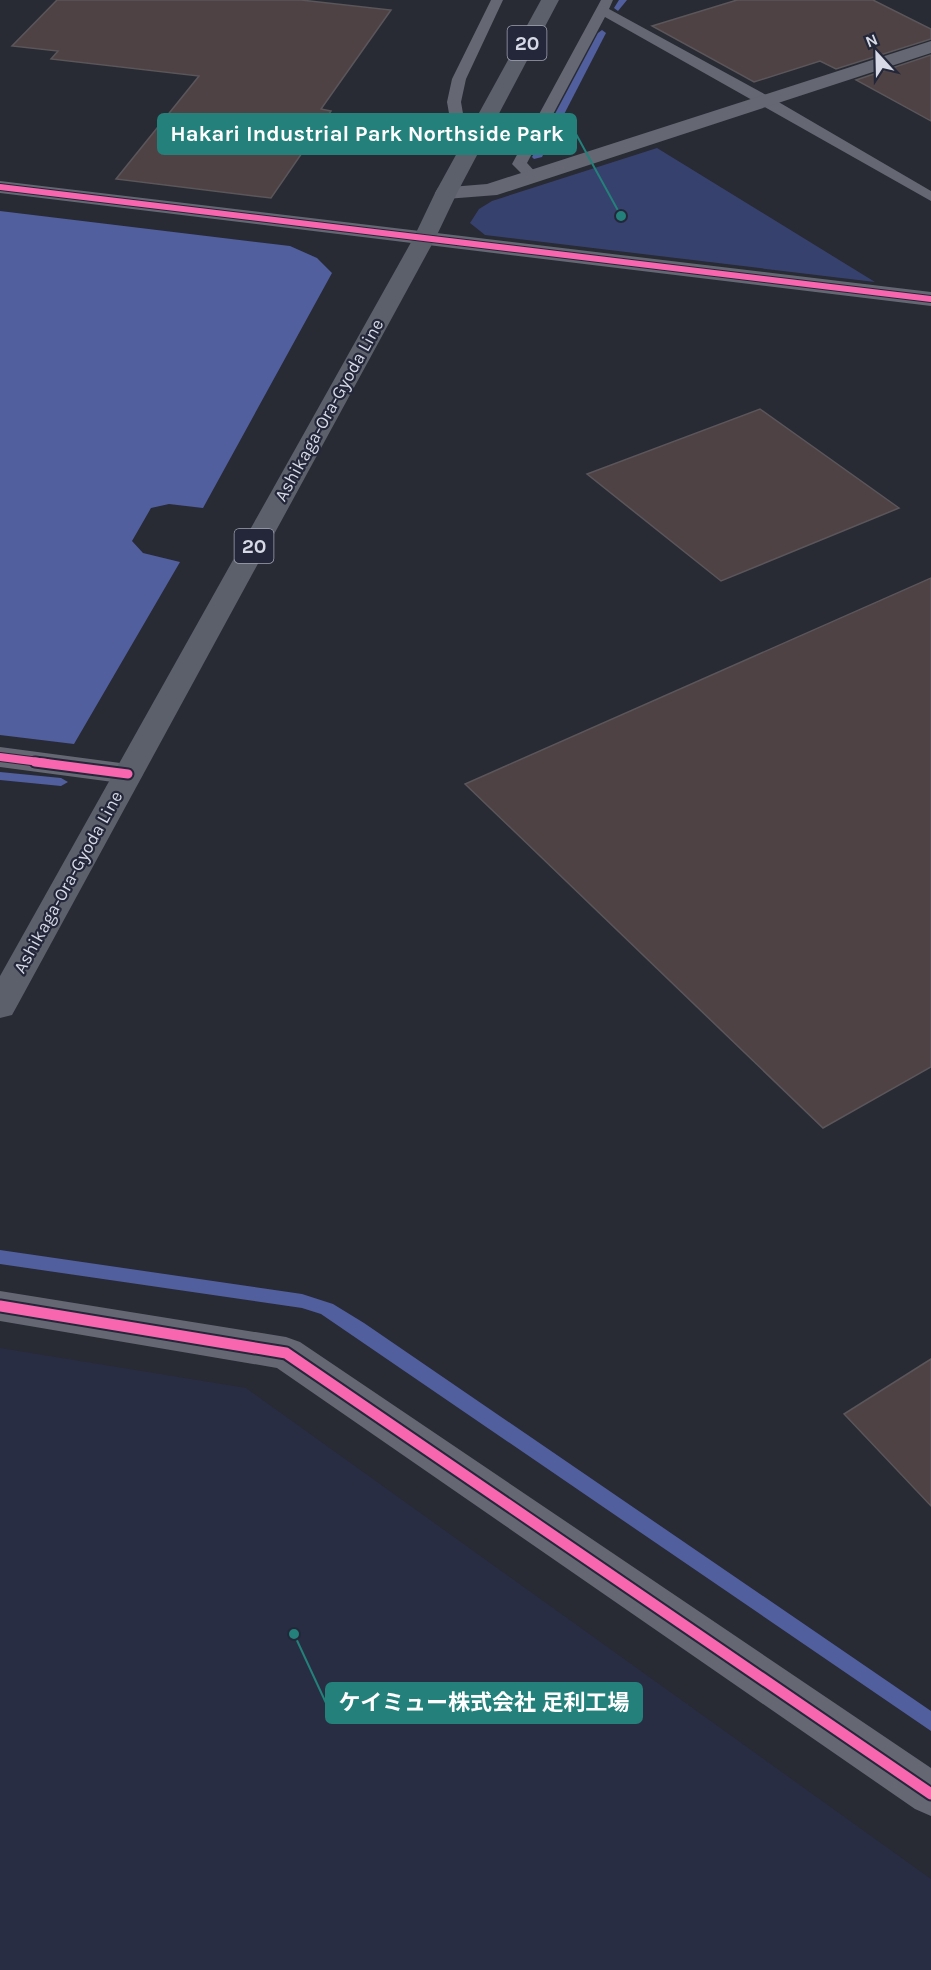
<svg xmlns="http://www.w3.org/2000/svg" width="931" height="1970" font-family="Karla,'Noto Sans JP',sans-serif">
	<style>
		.built { fill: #282d43 }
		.green { fill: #37416d }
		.water { fill: #515f9e }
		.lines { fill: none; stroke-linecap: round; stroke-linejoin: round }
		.stream { fill: #515f9e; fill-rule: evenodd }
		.building { fill: #4f4244; stroke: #5a565a; stroke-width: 1.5 }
		.service { fill: #656772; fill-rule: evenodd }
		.minor { fill: #656772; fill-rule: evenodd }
		.tertiary { fill: #656772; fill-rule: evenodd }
		.primary { fill: #5c606b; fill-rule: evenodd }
		.cycleway-far3-casing { stroke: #232739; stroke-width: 8 }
		.cycleway-far2-casing { stroke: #232739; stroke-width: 10 }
		.cycleway-far1-casing { stroke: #232739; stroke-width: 13 }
		.cycleway-casing { stroke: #232739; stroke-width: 15 }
		.cycleway-far3 { stroke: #f766af; stroke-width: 6 }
		.cycleway-far2 { stroke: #f766af; stroke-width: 8 }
		.cycleway-far1 { stroke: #f766af; stroke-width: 9 }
		.cycleway { stroke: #f766af; stroke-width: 11 }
		.labels { text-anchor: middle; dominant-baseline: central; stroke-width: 4.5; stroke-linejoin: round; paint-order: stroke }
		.far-street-label { font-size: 18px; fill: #d7dae6; stroke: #232739 }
		.shield { fill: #232739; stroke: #a1a4b2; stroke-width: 1.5 }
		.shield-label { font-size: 20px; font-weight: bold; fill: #d7dae6 }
		.leader { fill: none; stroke: #23807a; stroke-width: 2 }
		.callout-dot { fill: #23807a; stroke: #232739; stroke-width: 2 }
		.callout { fill: #23807a; stroke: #23807a; stroke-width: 2 }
		.callout-label { font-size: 22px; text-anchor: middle; font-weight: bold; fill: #fff }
	</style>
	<rect width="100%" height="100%" fill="#282a34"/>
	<polygon class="built" points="0,1348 246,1388 931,1879 931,1970 0,1970"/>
	<polygon class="green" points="657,148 875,282 485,235 470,223 479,209 492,201"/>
	<polygon class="water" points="0,211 290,246 317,258 332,273 203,508 169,504 151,508 132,541 143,553 180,562 74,744 0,735"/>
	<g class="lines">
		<g class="stream">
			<polygon points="619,0 627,0 618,11 614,8"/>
			<polygon points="602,30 606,33 542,157 534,159 532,157 598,33"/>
			<polygon points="0,772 61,778 68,782 61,786 0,780"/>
			<polygon points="0,1250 302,1294 333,1304 364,1323 931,1711 931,1731 321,1314 302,1308 0,1264"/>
		</g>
	</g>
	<g class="building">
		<polygon points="57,0 301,0 391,10 321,109 331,111 271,198 116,179 199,76 51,59 58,51 12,46"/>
		<polygon points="737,0 873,0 931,29 931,39 836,69 820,61 754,82 652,26"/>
		<polygon points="931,55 931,121 856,80"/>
		<polygon points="760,409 899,508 721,581 587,474"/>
		<polygon points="931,578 931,1067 823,1128 465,784"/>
		<polygon points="931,1359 931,1506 844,1414"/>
	</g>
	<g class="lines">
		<g class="service">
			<polygon points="491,0 503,0 466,79 461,102 471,159 464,163 457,159 447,102 452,79"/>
			<polygon points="601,0 613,0 609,9 770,97 931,191 931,201 605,17 527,163 539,176 537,179 527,179 512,164"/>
		</g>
		<g class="minor">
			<polygon points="931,41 931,53 497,195 446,199 438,198 435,193 438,188 487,184"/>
			<polygon points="0,747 128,764 139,767 143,774 139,781 128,784 0,767"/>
			<polygon points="0,1291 286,1337 300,1342 931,1768 931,1816 915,1809 277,1368 0,1321"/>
		</g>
		<polygon class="tertiary" points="0,181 931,292 931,306 0,193"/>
		<polygon class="primary" points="541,0 559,0 457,193 436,237 17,1006 12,1015 0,1018 0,976 414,237 435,193"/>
		<defs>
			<polyline id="cycleway-far3" points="0,187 931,299"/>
			<polyline id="cycleway-far2" points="0,757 47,763"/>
			<polyline id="cycleway-far1" points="35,762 128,774"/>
			<polyline id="cycleway" points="0,1306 286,1353 931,1794"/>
		</defs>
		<use href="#cycleway-far3" class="cycleway-far3-casing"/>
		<use href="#cycleway-far2" class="cycleway-far2-casing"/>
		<use href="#cycleway-far1" class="cycleway-far1-casing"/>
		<use href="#cycleway" class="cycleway-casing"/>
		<use href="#cycleway-far3" class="cycleway-far3"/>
		<use href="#cycleway-far2" class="cycleway-far2"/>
		<use href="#cycleway-far1" class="cycleway-far1"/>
		<use href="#cycleway" class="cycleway"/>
	</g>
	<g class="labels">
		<g class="far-street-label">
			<text transform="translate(329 410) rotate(-61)">Ashikaga-Ora-Gyoda Line</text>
			<text transform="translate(68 882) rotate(-61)">Ashikaga-Ora-Gyoda Line</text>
		</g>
		<g class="shield">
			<rect x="507.5" y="26" width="39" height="34" rx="4.5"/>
			<rect x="234.5" y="529" width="39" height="34" rx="4.5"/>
		</g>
		<g class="shield-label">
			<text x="527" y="43">20</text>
			<text x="254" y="546">20</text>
		</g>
	</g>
	<path class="leader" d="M621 216L576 134M294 1634L326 1703"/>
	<g class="callout-dot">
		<circle cx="621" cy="216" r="6"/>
		<circle cx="294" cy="1634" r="6"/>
	</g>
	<g class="callout">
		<rect x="158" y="114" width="418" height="40" rx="6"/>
		<rect x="326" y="1683" width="316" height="40" rx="6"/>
	</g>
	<g class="callout-label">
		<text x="367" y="141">Hakari Industrial Park Northside Park</text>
		<text x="484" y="1710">ケイミュー株式会社 足利工場</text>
	</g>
	<g transform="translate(877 54) rotate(338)" stroke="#232739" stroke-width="4.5" paint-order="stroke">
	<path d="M0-4.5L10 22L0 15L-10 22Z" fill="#d7dae6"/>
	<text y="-9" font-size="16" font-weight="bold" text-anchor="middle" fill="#d7dae6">N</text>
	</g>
</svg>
